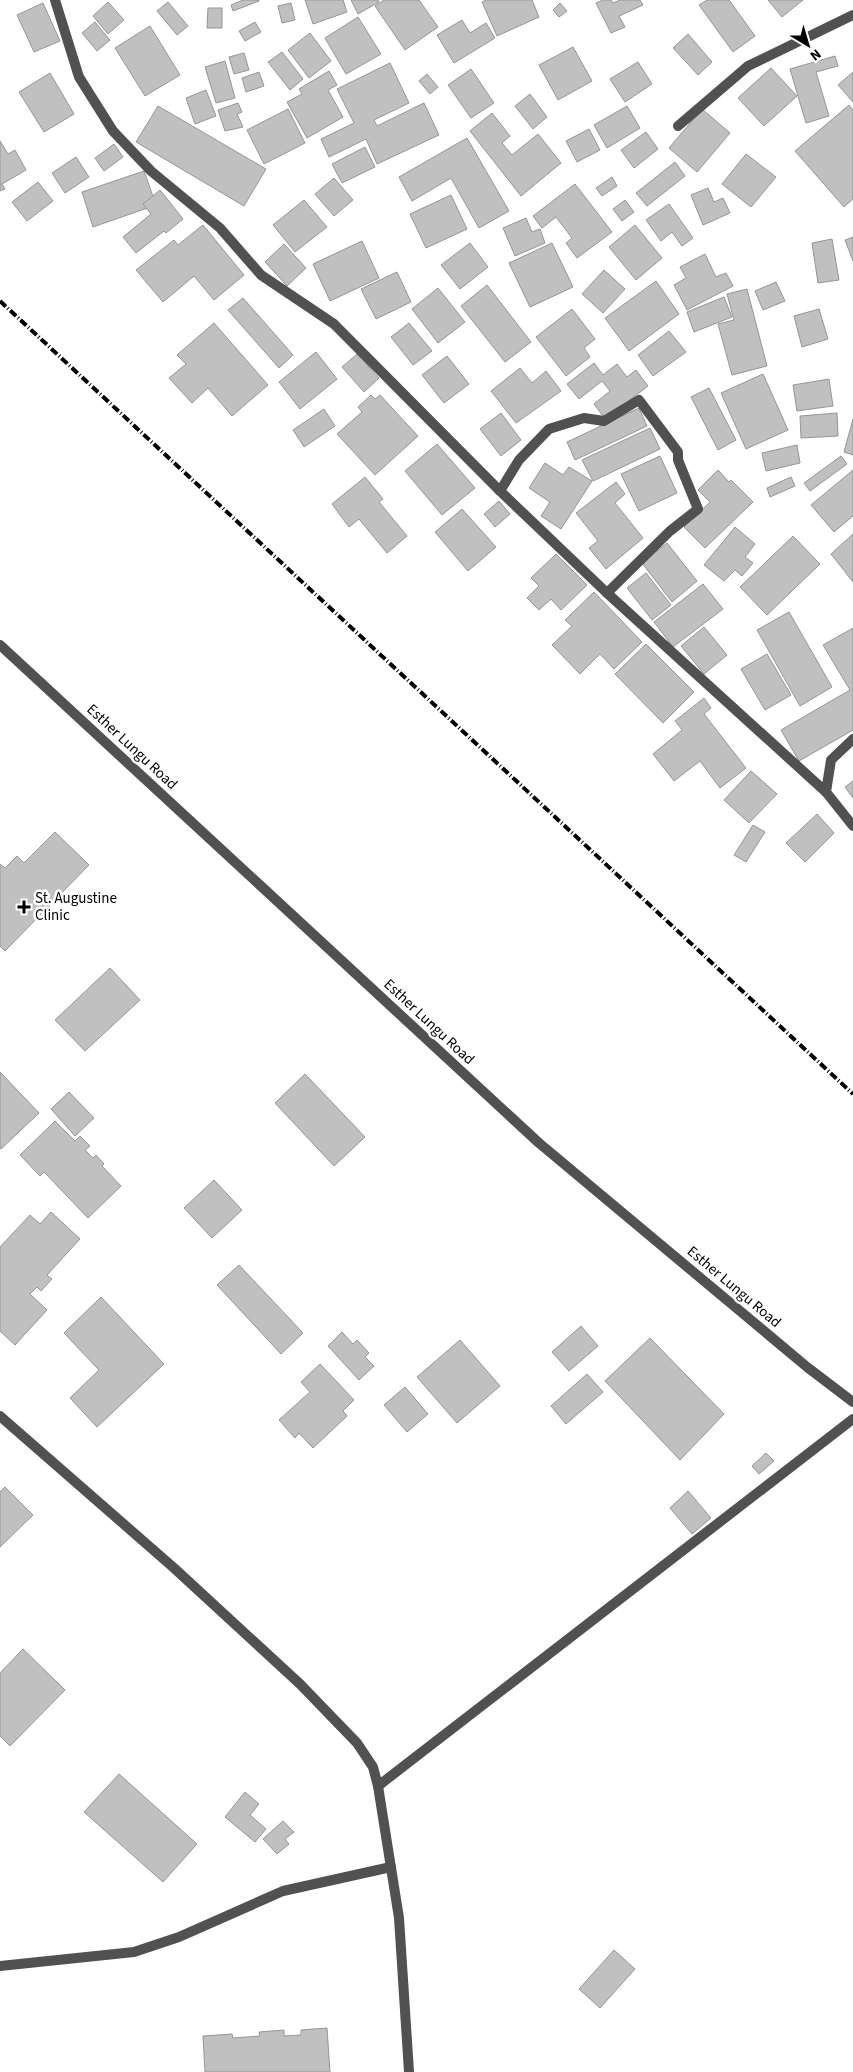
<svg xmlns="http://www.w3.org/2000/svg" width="853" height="2072" font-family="'Source Sans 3',sans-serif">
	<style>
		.building { fill: #c0c0c0; stroke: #959595 }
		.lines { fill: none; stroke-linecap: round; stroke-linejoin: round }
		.minor { stroke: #515151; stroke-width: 10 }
		.tertiary { stroke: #515151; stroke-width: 10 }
		.rail { stroke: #000; stroke-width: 4; stroke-dasharray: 8 2.5 1 2.5; stroke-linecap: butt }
		.poi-dot { fill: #000; stroke: #fff; stroke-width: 2 }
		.labels { text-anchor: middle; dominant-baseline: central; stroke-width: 5; stroke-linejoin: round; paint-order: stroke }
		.street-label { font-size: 15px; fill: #000; stroke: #fff }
		.poi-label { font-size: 15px; fill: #000; stroke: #fff; text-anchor: start }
	</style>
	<rect width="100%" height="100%" fill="#fff"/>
	<g class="building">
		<polygon points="243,0 259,0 259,1 233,11 231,5"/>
		<polygon points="305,0 343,0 347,12 313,24"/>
		<polygon points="351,0 378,0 379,2 358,14"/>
		<polygon points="384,0 419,0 438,27 405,50 375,6"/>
		<polygon points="486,0 532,0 539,17 497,36 482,2"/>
		<polygon points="603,0 611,0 613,3 620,0 640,0 643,5 619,16 625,27 611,33 596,3"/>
		<polygon points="707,0 729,0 755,36 733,52 699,5"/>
		<polygon points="768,0 803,0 782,17"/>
		<polygon points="108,2 124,20 108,34 93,16"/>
		<polygon points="168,2 188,26 177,35 157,11"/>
		<polygon points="43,3 60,41 34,52 17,15"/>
		<polygon points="291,3 295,20 282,23 278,6"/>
		<polygon points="560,3 567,11 559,17 553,10"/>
		<polygon points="208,8 222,8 222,28 207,28"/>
		<polygon points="358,17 381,54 346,74 325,38"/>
		<polygon points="462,20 470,33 486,23 495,38 454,63 437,35"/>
		<polygon points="95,22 110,40 97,51 82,33"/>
		<polygon points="255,22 261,32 245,41 239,31"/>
		<polygon points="150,26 180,75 145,96 115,48"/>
		<polygon points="310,33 331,61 309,78 288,50"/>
		<polygon points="688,34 712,62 698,75 673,48"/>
		<polygon points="573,47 592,81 558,100 539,65"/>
		<polygon points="282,52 303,79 290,90 268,62"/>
		<polygon points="244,53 249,70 234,74 229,57"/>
		<polygon points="835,56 838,66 816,72 829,116 806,123 790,69"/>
		<polygon points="225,61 235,98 216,103 205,67"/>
		<polygon points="638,62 652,84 625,102 610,79"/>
		<polygon points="390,63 409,103 374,120 377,126 424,103 439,135 377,164 366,139 329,157 321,139 354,123 337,89"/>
		<polygon points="771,68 797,96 764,126 738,98"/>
		<polygon points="471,69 494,103 471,118 448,85"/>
		<polygon points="329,71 337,85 328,90 343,117 307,138 287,102 302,94 299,89"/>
		<polygon points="259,72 264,86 246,92 242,78"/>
		<polygon points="853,72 853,102 838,85"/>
		<polygon points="50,73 74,114 44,132 19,92"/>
		<polygon points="427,74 438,87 430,94 419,81"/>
		<polygon points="206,90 216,116 195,124 186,98"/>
		<polygon points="530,94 547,117 533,129 515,106"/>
		<polygon points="238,103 242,112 237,114 243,127 225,131 218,110"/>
		<polygon points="849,105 853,110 853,199 844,207 795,151"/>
		<polygon points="158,106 266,169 244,206 136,142"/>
		<polygon points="627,106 640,128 607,148 594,125"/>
		<polygon points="288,109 305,143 264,164 247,130"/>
		<polygon points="702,109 730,133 697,172 669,148"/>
		<polygon points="492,113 510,136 502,143 512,155 538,134 561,163 521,196 470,131"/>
		<polygon points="589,129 600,150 577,162 566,141"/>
		<polygon points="646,132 658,149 634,168 621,150"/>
		<polygon points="467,138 509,211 479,228 451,178 412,201 399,177"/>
		<polygon points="0,141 8,154 15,150 26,170 2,184 5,189 0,191"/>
		<polygon points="114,144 123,157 104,171 95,158"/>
		<polygon points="365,147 375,167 342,183 332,164"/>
		<polygon points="746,154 776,177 751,207 722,184"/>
		<polygon points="76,157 89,177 65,193 52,173"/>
		<polygon points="675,162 685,176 647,206 636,193"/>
		<polygon points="144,171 156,205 93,227 82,192"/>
		<polygon points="612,177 617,186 602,196 596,188"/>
		<polygon points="334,178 353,200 334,216 315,194"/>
		<polygon points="38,182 53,201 27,221 12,202"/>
		<polygon points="575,184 612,232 577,258 566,243 572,238 556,217 542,228 533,216"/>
		<polygon points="708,188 714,202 723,198 730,213 703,225 691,195"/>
		<polygon points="160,190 183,219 166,233 164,231 136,253 123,237 151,214 143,204"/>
		<polygon points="451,195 467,229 426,248 410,214"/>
		<polygon points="304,200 327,227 295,252 273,225"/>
		<polygon points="625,200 634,212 622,221 613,209"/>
		<polygon points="669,204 693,238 682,246 672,232 661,241 646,220"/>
		<polygon points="526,218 532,232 540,229 545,243 515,256 503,228"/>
		<polygon points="203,225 244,275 214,300 194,276 163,302 136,270 174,240 178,245"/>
		<polygon points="635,225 662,258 636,280 609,247"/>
		<polygon points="853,237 853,261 845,240"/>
		<polygon points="832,239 839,280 818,283 812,243"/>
		<polygon points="362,241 379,278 330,301 313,264"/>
		<polygon points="470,243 488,267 460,289 441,265"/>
		<polygon points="552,243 573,287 530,307 509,263"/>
		<polygon points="284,244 306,268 287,286 265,262"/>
		<polygon points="705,254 716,277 726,273 733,286 687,310 674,285 686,278 680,267"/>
		<polygon points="604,270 625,289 603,313 582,294"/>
		<polygon points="397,272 411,302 376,319 361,289"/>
		<polygon points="656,281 679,314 629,351 605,318"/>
		<polygon points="776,282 785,301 763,310 755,291"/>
		<polygon points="487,285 531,342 505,362 461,306"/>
		<polygon points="438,288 465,322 438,343 412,309"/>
		<polygon points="747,289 767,366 732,375 718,324 734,320 727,294"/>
		<polygon points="724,297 732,317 694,332 687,312"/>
		<polygon points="243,298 293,355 279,368 228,310"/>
		<polygon points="572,309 595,339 584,348 590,357 566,376 536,337"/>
		<polygon points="819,309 828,339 802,347 794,316"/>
		<polygon points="214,323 268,385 232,416 208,388 192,403 169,378 186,364 177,355"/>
		<polygon points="409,323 432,351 413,365 391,337"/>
		<polygon points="669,331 686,352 653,376 638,355"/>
		<polygon points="316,352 337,379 300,409 279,382"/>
		<polygon points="357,354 379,378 364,392 342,367"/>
		<polygon points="447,356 469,384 444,403 422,375"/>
		<polygon points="594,363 603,375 617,364 627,377 636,370 648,386 605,419 594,404 610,391 602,381 579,399 567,384"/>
		<polygon points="520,368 532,383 546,371 561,391 516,423 491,391"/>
		<polygon points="763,374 788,430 746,449 721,393"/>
		<polygon points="829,379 833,406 797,411 793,385"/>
		<polygon points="709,388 736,440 718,450 691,397"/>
		<polygon points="371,395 375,399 380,395 418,436 375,475 337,434 362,412 358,407"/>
		<polygon points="639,408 647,426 575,460 567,442"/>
		<polygon points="324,409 335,426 304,447 293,430"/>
		<polygon points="501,413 521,440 501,456 480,429"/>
		<polygon points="837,413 838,436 801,438 800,416"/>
		<polygon points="853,419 853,455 844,452"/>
		<polygon points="650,428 660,449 593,481 582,460"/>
		<polygon points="437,444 475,488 442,515 405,471"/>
		<polygon points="797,445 800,463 766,471 762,453"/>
		<polygon points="660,456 677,493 639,511 621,474"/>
		<polygon points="841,456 847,464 810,491 804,483"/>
		<polygon points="545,463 563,475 569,467 592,481 561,529 541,516 550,502 529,488"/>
		<polygon points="718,470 729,482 731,480 753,502 705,548 684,527 710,502 698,490"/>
		<polygon points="853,470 853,516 834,532 811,505"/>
		<polygon points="365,477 383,499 379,502 407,536 387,553 359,519 349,527 332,504"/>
		<polygon points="791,477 795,486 770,497 767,488"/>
		<polygon points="616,482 625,494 615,503 643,538 606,569 589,548 598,541 576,513"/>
		<polygon points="499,501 510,514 495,527 484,514"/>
		<polygon points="462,509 496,547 468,571 435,532"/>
		<polygon points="735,527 755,544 745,557 753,563 742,576 735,570 724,581 704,565"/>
		<polygon points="853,534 853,582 831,554"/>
		<polygon points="793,536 820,564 767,615 740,587"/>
		<polygon points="667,543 697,581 672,602 642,563"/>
		<polygon points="556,554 587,585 561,610 551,599 539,610 527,598 539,586 531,578"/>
		<polygon points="646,573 671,605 652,620 627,588"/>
		<polygon points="703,584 723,609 673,647 654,622"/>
		<polygon points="594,592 642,642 614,669 600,654 580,674 552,645 572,626 565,620"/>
		<polygon points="789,612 832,687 800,706 757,630"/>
		<polygon points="704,627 727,655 704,674 681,646"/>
		<polygon points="853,628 853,730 799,761 781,730 850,690 823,645"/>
		<polygon points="646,644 694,692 663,723 615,674"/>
		<polygon points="767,654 791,695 765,710 741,669"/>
		<polygon points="704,698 711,708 704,714 746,768 720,788 700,761 674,781 653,754 682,730 675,721"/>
		<polygon points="751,771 777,794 749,823 724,800"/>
		<polygon points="853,781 853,798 845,787"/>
		<polygon points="817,814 834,833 805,862 786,843"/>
		<polygon points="753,825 765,832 746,862 734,855"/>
		<polygon points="55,832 89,865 5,951 0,946 0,864 5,868 17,856 24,863"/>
		<polygon points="110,968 140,1000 85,1051 55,1020"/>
		<polygon points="0,1072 39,1113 1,1149 0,1148"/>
		<polygon points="305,1074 365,1137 334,1166 275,1103"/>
		<polygon points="69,1092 94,1118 75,1136 51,1109"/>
		<polygon points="55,1121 75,1141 80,1136 90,1146 85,1150 93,1158 96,1155 104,1164 102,1166 121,1186 88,1218 44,1172 40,1176 20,1155"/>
		<polygon points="214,1180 242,1210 212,1238 184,1208"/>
		<polygon points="51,1212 80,1239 47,1275 52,1279 41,1291 37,1287 30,1294 47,1310 15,1345 0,1331 0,1247 30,1215 40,1224"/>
		<polygon points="239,1265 303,1333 281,1354 217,1285"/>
		<polygon points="101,1297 164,1364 97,1427 70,1398 99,1370 64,1333"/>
		<polygon points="581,1326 598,1346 569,1371 552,1352"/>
		<polygon points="342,1332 353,1344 357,1340 369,1353 365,1357 374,1366 359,1380 328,1346"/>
		<polygon points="650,1338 724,1414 680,1460 605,1381"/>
		<polygon points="460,1340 500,1386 457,1423 417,1377"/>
		<polygon points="320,1364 354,1400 343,1411 347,1416 313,1448 299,1433 295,1438 279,1420 310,1392 301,1382"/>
		<polygon points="587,1374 603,1392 566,1424 551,1406"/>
		<polygon points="405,1387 428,1414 407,1432 384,1405"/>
		<polygon points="766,1453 774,1461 759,1474 752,1466"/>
		<polygon points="5,1487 33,1515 0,1547 0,1492"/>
		<polygon points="688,1491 711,1518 692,1534 670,1508"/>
		<polygon points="23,1649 65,1690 10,1746 0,1736 0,1673"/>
		<polygon points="119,1774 197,1844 163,1882 84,1812"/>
		<polygon points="245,1792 259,1804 250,1815 266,1829 255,1842 225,1817"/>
		<polygon points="283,1821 294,1832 285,1839 289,1844 277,1854 263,1839"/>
		<polygon points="614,1950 635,1969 600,2008 579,1989"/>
		<polygon points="327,2028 330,2072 205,2072 203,2036 232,2034 233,2038 260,2036 259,2032 284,2030 284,2036 301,2035 301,2030"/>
	</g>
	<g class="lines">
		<g class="minor">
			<polyline points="55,0 79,77 113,131 151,171 220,228 261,275 334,324 500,491 607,593 826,792"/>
			<polyline points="678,126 748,66 853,15"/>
			<polyline points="500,491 519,460 549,429 584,418 604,421 639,400 678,452 678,460 698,509 670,531 607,593"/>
			<polyline points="853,739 831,760 826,792 853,826"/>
			<polyline points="0,1416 174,1568 300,1684 357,1743 373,1767 378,1786 399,1918 409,2072"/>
			<polyline points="378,1786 853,1419"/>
			<polyline points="0,1966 134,1952 179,1937 283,1891 391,1867"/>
		</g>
		<polyline class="tertiary" points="0,645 539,1143 807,1367 853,1402"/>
		<polyline class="rail" points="0,301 853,1094"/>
	</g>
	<path class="poi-dot" d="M21.5 899.5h5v5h5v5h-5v5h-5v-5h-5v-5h5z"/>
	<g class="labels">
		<g class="street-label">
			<text transform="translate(132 747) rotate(43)">Esther Lungu Road</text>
			<text transform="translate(429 1022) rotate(43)">Esther Lungu Road</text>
			<text transform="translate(734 1287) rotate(40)">Esther Lungu Road</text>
		</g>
		<g class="poi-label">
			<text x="35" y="898">St. Augustine<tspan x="35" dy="17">Clinic</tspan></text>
		</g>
	</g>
	<g transform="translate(808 45) rotate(142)" stroke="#ffffff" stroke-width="4" paint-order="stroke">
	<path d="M0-4L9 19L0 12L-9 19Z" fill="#000000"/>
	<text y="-8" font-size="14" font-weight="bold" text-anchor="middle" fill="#000000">N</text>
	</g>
</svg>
